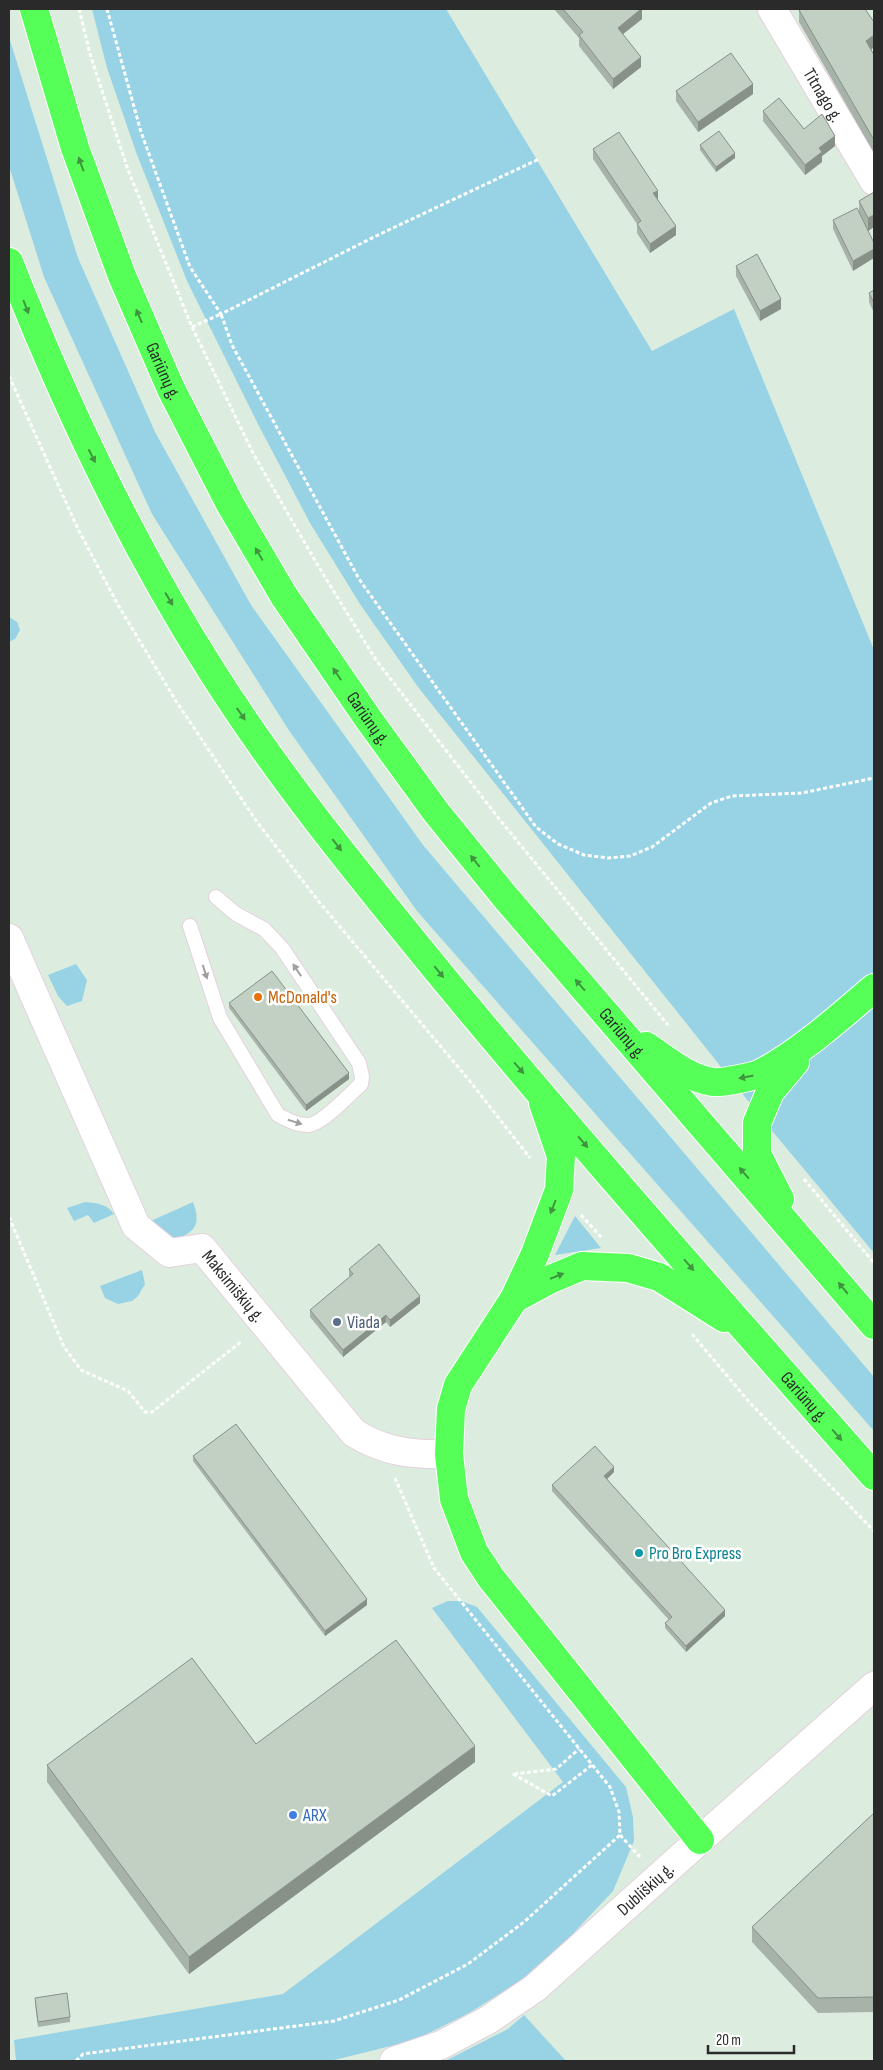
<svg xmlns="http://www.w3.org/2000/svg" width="883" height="2070" font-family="'Sofia Sans Condensed',sans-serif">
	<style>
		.green { fill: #97d2e5 }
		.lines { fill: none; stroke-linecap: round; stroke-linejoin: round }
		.lane-casing { stroke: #e4d1dc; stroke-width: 16 }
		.street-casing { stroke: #e4d1dc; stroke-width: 30 }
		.secondary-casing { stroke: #e4d1dc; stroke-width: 30 }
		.highway-casing { stroke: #fff; stroke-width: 30 }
		.path { stroke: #fff; stroke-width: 3; stroke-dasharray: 4 2.5; stroke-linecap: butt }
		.lane { stroke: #fff; stroke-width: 14 }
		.street { stroke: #fff; stroke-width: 28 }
		.secondary { stroke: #fff; stroke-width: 28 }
		.highway { stroke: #55ff57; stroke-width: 28 }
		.wall { fill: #a7b2a8 }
		.shaded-wall { fill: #889188 }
		.building { fill: #c2cfc3; stroke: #889188 }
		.oneway { fill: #409440 }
		.oneway2 { fill: #9f9f9f }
		.food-dot { fill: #e8710a; stroke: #fff; stroke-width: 2 }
		.service-dot { fill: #5c6f8a; stroke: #fff; stroke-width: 2 }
		.culture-dot { fill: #0f9aa8; stroke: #fff; stroke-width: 2 }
		.shop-dot { fill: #3f7fe0; stroke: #fff; stroke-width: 2 }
		.labels { text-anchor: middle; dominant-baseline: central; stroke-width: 5; stroke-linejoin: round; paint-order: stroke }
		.street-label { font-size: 18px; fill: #2a2a2a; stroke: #fff }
		.food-label { font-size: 18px; fill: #c56008; stroke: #fff; text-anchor: start }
		.service-label { font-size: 18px; fill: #4e5e75; stroke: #fff; text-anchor: start }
		.culture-label { font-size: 18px; fill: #0d838f; stroke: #fff; text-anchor: start }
		.shop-label { font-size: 18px; fill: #366cbe; stroke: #fff; text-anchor: start }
	</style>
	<rect width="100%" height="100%" fill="#dceddf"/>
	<g class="green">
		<polygon points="92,9 446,9 652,351 734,309 874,650 874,1253 773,1132 418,687 360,604 310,523 259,426 187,281 136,152 107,68"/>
		<polygon points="9,37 78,258 155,432 251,605 423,845 874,1377 874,1431 417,911 288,729 152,514 44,277 9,166"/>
		<polygon points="9,617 17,622 20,630 15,639 9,642"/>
		<polygon points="76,964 87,980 82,1001 67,1006 58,996 48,975"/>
		<path d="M85,1202C97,1203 107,1204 114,1214L94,1223L88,1215L74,1221L67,1208Z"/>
		<path d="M193,1202C201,1224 196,1232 174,1240L151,1221Z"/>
		<polygon points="575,1216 601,1248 555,1255"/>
		<polygon points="142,1270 145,1284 138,1296 132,1301 118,1304 105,1298 100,1286"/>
		<polygon points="448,1601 461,1601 477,1607 626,1787 633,1817 634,1841 613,1891 568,1939 519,1982 469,2013 415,2040 330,2061 16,2061 14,2040 283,1994 563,1782 432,1608"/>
		<polygon points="524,2015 566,2061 445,2061 508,2029"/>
	</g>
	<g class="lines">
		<defs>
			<path id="lane" d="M190,926L220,1018L278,1115C288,1120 296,1125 308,1125C321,1125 350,1094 361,1084L362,1077L359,1063L282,948L264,929L236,914L216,897"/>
			<g id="street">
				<path id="s1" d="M772,9L874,181"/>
				<path id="s2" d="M9,938L136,1226L169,1253L202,1248L354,1433C385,1452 412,1455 449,1454"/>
				<path id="s3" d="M394,2061L441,2045L488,2020L535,1988L700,1840"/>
			</g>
			<polyline id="secondary" points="700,1840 874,1686"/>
			<g id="highway">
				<path id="s4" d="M34,9L75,148L122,276L171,389L230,504L284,596L369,720L436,812L506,898L874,1325"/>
				<path id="s5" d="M9,262C65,405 130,543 213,673C280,779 361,877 440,974C581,1145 728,1310 874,1476"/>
				<path d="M646,1046C667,1060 687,1078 713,1082C721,1083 754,1077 761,1073C799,1054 841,1016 874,988"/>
				<polyline points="543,1103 561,1156 559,1190 535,1254 514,1299 458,1385 451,1409 449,1454 454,1499 474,1552 491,1578 700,1840"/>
				<polyline points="780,1199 757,1154 757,1123 770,1092 795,1062"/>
				<polyline points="514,1299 551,1279 582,1266 628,1268 659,1277 724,1318"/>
			</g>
		</defs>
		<use href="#lane" class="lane-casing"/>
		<use href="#street" class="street-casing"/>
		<use href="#secondary" class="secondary-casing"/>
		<use href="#highway" class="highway-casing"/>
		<g class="path">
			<polyline points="79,9 90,54 128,170 192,327 254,455 317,564 376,660 500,820 668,1025"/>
			<polyline points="107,9 141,132 190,267 221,314 376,236 539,159"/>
			<polyline points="192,327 221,314 232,345 359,579 536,827 558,844 584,855 608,858 630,856 652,847 711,803 732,796 802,793 874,778"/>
			<polyline points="9,376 78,529 118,605 176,701 257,822 320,903 469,1080 530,1158"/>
			<polyline points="804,1179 874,1263"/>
			<polyline points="581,1215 602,1238"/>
			<polyline points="9,1217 64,1347 81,1370 128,1391 145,1412 152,1412 242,1341"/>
			<polyline points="692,1334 750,1403 874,1531"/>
			<polyline points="513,1774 552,1796 592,1765"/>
			<polyline points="514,1774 556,1769 579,1749"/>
			<polyline points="620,1835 640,1857"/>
			<polyline points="76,2061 83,2054 334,2021 399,2000 468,1964 524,1922 620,1835 619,1812 610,1787 434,1568 395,1478"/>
		</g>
		<use href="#lane" class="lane"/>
		<use href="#street" class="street"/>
		<use href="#secondary" class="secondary"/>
		<use href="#highway" class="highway"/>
	</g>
	<g class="wall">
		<polygon points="554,9 642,9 642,19 623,34 641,67 613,89 579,46 579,38"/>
		<polygon points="799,10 874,47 871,50 874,55 874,153 799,22"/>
		<polygon points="676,91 753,94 698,132 676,101"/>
		<polygon points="763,111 804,129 835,146 822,156 822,162 805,175 763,121"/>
		<polygon points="700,145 735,158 716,172 700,150"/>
		<polygon points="593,149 658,200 676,235 650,253 637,233 637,224 593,159"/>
		<polygon points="874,192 874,227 868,231 853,271 833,229 833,220 859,212 859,201"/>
		<polygon points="736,266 781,309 760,321 736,276"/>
		<polygon points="874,290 874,313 869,302 869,293"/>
		<polygon points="229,1003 349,1079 306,1111 229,1008"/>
		<polygon points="349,1269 420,1303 390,1327 386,1322 343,1357 310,1317 310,1310 350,1277 349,1276"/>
		<polygon points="193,1456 367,1605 325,1636 193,1461"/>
		<polygon points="614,1472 607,1479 725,1616 686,1652 665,1628 665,1623 669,1620 552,1491 552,1485"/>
		<polygon points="475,1762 189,1974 47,1782 47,1765"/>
		<polygon points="874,1813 874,2012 818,2013 752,1942 752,1927"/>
		<polygon points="35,1998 70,2017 70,2022 38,2027 35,2003"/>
	</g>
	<g class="shaded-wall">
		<polygon points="641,9 642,9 642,19 618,38 618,28"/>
		<polygon points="874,35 874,47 866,53 866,41"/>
		<polygon points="641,57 641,67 613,89 613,79"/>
		<polygon points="753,84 753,94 698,132 698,122"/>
		<polygon points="835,136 835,146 822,156 822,162 805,175 805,165 819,148"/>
		<polygon points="735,153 735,158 716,172 716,167"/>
		<polygon points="658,191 658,200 653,193"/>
		<polygon points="874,215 874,227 868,231 868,218"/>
		<polygon points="676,226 676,235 650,253 650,244"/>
		<polygon points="874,249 874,258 853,271 853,261"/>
		<polygon points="781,299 781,309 760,321 760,311"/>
		<polygon points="349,1073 349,1079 306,1111 306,1105"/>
		<polygon points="420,1296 420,1303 390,1327 390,1320"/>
		<polygon points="386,1315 386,1322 343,1357 343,1350"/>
		<polygon points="614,1467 614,1472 604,1482 604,1476"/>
		<polygon points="367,1599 367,1605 325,1636 325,1631"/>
		<polygon points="725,1610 725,1616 686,1652 686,1646"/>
		<polygon points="475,1746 475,1762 189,1974 189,1957"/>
	</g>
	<g class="building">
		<polygon points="563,9 641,9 618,28 641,57 613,79 579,35 583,32"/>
		<polygon points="801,9 865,9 874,22 874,35 866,41 874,55 874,140 799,10"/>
		<polygon points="731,53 753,84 698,122 676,91"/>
		<polygon points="779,98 804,129 822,114 835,136 819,148 822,152 805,165 763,111"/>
		<polygon points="719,131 735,153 716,167 700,145"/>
		<polygon points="619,132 658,191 653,193 676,226 650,244 637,224 641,221 593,149"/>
		<polygon points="874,192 874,215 868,218 859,201"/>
		<polygon points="857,208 874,243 874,249 853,261 833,220"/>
		<polygon points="757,254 781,299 760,311 736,266"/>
		<polygon points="874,290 874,303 869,293"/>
		<polygon points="272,971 349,1073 306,1105 229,1003"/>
		<polygon points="379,1244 420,1296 390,1320 386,1315 343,1350 310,1310 353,1274 349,1269"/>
		<polygon points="236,1424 367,1599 325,1631 193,1456"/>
		<polygon points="595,1446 614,1467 604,1476 725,1610 686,1646 665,1623 672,1617 552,1485"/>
		<polygon points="396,1640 475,1746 189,1957 47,1765 192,1658 256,1744"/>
		<polygon points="874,1813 874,1997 818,1998 752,1927"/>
		<polygon points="67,1993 70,2017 38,2022 35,1998"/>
	</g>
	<defs><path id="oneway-solid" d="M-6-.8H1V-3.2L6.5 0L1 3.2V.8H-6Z" transform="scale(1.25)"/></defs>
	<g class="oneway">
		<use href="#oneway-solid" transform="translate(81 164) rotate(-110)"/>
		<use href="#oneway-solid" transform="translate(26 307) rotate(69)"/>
		<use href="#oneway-solid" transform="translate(139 316) rotate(-113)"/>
		<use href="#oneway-solid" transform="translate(92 456) rotate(63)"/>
		<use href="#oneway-solid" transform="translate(259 554) rotate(-120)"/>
		<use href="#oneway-solid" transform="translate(169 599) rotate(59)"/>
		<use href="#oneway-solid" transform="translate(337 674) rotate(-124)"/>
		<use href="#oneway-solid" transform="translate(241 714) rotate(55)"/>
		<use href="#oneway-solid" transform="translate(337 845) rotate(52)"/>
		<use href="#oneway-solid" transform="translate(475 861) rotate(-129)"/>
		<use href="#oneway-solid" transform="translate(439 972) rotate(51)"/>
		<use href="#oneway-solid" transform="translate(580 985) rotate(-131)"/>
		<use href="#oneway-solid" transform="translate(519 1068) rotate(49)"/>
		<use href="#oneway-solid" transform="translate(746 1077) rotate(169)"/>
		<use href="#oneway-solid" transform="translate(583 1142) rotate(49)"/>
		<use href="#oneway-solid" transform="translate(744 1173) rotate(-131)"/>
		<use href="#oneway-solid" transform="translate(553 1207) rotate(111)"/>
		<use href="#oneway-solid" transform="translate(689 1265) rotate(49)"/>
		<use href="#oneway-solid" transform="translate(557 1276) rotate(-22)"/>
		<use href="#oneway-solid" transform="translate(843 1288) rotate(-130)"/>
		<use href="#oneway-solid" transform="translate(837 1435) rotate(49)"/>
	</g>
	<g class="oneway2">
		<use href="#oneway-solid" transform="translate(297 970) rotate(-124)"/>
		<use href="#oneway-solid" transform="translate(205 972) rotate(72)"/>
		<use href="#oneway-solid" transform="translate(295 1122) rotate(17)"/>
	</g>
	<circle class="food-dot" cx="258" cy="997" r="5"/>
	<circle class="service-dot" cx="337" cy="1322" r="5"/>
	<circle class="culture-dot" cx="639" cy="1553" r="5"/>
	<circle class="shop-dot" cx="293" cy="1815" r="5"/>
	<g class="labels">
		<g class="street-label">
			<text stroke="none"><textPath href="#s1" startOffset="100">Titnago g.</textPath></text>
			<text stroke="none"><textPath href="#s4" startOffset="385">Gariūnų g.</textPath></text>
			<text stroke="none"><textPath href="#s4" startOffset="789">Gariūnų g.</textPath></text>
			<text stroke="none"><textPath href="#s4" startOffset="1194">Gariūnų g.</textPath></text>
			<text stroke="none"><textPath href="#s2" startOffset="440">Maksimiškių g.</textPath></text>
			<text stroke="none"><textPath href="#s5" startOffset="1395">Gariūnų g.</textPath></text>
			<text stroke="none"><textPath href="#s3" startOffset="308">Dubliškių g.</textPath></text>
		</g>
		<g class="food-label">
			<text x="268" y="997">McDonald's</text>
		</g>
		<g class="service-label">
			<text x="347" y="1322">Viada</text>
		</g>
		<g class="culture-label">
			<text x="649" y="1553">Pro Bro Express</text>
		</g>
		<g class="shop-label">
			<text x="303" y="1815">ARX</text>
		</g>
	</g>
	<rect width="883" height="2070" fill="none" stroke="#2a2a2a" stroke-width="20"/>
	<path d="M708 2045v8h86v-8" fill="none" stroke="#2a2a2a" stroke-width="2.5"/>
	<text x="716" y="2045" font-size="15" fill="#2a2a2a" stroke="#ffffff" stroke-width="4" paint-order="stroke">20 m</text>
</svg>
